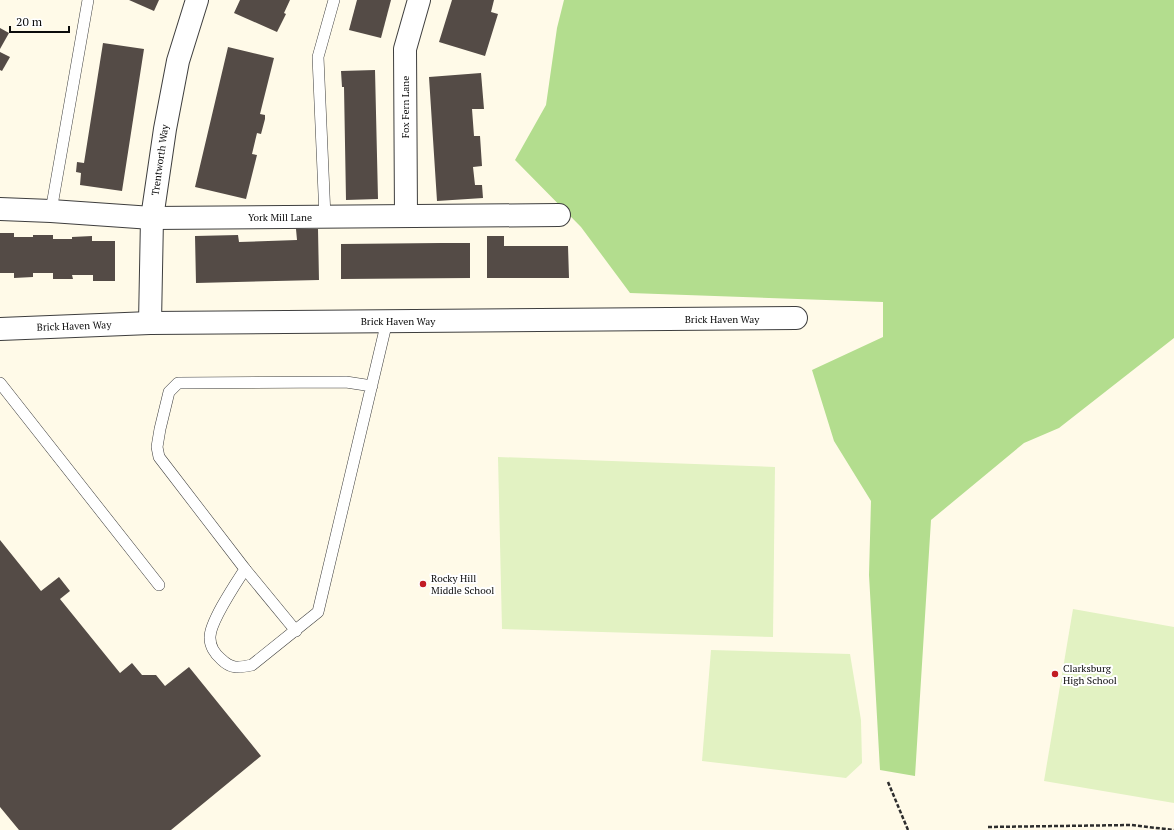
<svg xmlns="http://www.w3.org/2000/svg" width="1174" height="830" font-family="'PT Serif',serif">
	<style>
		.forest { fill: #b3dd8e }
		.pitch { fill: #e2f2c2 }
		.building { fill: #544b46 }
		.lines { fill: none; stroke-linecap: round; stroke-linejoin: round }
		.lane-casing { stroke: #3e3e3e; stroke-width: 12 }
		.street-casing { stroke: #3e3e3e; stroke-width: 24 }
		.path { stroke: #2d2d2d; stroke-width: 2.5; stroke-dasharray: 4 2; stroke-linecap: butt }
		.lane { stroke: #fff; stroke-width: 11 }
		.street { stroke: #fff; stroke-width: 22 }
		.poi-dot { fill: #c21b25; stroke: #fff; stroke-width: 1.5 }
		.labels { text-anchor: middle; dominant-baseline: central; stroke-width: 4; stroke-linejoin: round; paint-order: stroke }
		.street-label { font-size: 10px; fill: #0b0b0b; stroke: #fff }
		.poi-label { font-size: 10px; fill: #0b0b0b; stroke: #fff; text-anchor: start }
	</style>
	<rect width="100%" height="100%" fill="#fffae8"/>
	<polygon class="forest" points="564,0 1174,0 1174,338 1059,428 1024,443 931,520 915,776 880,770 869,575 871,501 834,441 812,370 883,337 883,302 630,293 581,227 515,160 546,105 557,28"/>
	<g class="pitch">
		<polygon points="498,457 775,467 773,637 502,629"/>
		<polygon points="1073,609 1174,627 1174,803 1044,781"/>
		<polygon points="711,650 850,654 861,720 862,763 846,778 702,761"/>
	</g>
	<g class="building">
		<polygon points="129,0 159,0 154,11"/>
		<polygon points="240,0 290,0 284,13 286,14 277,32 234,13"/>
		<polygon points="357,0 391,0 381,38 349,30"/>
		<polygon points="452,0 494,0 491,12 498,14 485,56 439,42"/>
		<polygon points="0,28 9,33 0,49"/>
		<polygon points="103,43 144,49 122,191 80,185 81,173 76,172 77,162 84,163"/>
		<polygon points="228,47 274,58 260,114 265,115 265,119 261,134 257,133 252,154 257,155 246,199 195,187"/>
		<polygon points="0,52 10,57 2,71 0,70"/>
		<polygon points="375,70 378,199 346,200 344,87 342,87 341,71"/>
		<polygon points="481,73 484,109 472,109 474,136 480,136 482,166 473,167 475,185 482,185 483,198 437,201 429,77"/>
		<polygon points="296,229 318,229 319,280 196,283 195,236 238,235 239,242 297,240"/>
		<polygon points="0,233 14,233 14,237 33,237 33,235 53,235 53,239 72,239 72,237 92,236 92,241 115,241 115,281 93,281 93,275 72,275 73,279 53,279 53,273 33,273 33,277 14,278 14,273 0,273"/>
		<polygon points="487,236 504,236 504,246 568,246 569,278 487,278"/>
		<polygon points="441,243 470,243 470,278 341,279 341,244"/>
		<polygon points="0,540 41,591 59,577 70,591 60,599 120,673 132,663 142,675 156,675 165,686 189,667 261,756 171,830 19,830 0,807"/>
	</g>
	<g class="lines">
		<defs>
			<g id="lane">
				<polyline points="51,211 88,0"/>
				<polyline points="325,217 318,57 334,0"/>
				<polyline points="0,383 159,585"/>
				<path d="M372,386L346,382L178,383L169,392L160,429L157,447L159,457L245,569C236,583 209,623 210,638C210,646 215,654 221,659C231,669 238,668 252,665L318,612L387,321"/>
				<polyline points="245,569 296,631"/>
			</g>
			<g id="street">
				<polyline points="0,209 51,211 152,218 559,215"/>
				<polyline points="406,216 405,49 419,0"/>
				<polyline points="150,323 152,218 165,129 178,61 197,0"/>
				<polyline points="0,329 150,323 796,318"/>
			</g>
		</defs>
		<use href="#lane" class="lane-casing"/>
		<use href="#street" class="street-casing"/>
		<g class="path">
			<polyline points="888,782 908,830"/>
			<polyline points="988,827 1131,825 1174,830"/>
		</g>
		<use href="#lane" class="lane"/>
		<use href="#street" class="street"/>
	</g>
	<g class="poi-dot">
		<circle cx="423" cy="584" r="4"/>
		<circle cx="1055" cy="674" r="4"/>
	</g>
	<g class="labels">
		<g class="street-label">
			<text transform="translate(405 107) rotate(-90)">Fox Fern Lane</text>
			<text transform="translate(160 160) rotate(-82)">Trentworth Way</text>
			<text x="280" y="217">York Mill Lane</text>
			<text x="722" y="319">Brick Haven Way</text>
			<text x="398" y="321">Brick Haven Way</text>
			<text transform="translate(74 326) rotate(-2)">Brick Haven Way</text>
		</g>
		<g class="poi-label">
			<text x="431" y="578">Rocky Hill<tspan x="431" dy="12">Middle School</tspan></text>
			<text x="1063" y="668">Clarksburg<tspan x="1063" dy="12">High School</tspan></text>
		</g>
	</g>
	<path d="M10 26v6h59v-6" fill="none" stroke="#0b0b0b" stroke-width="2"/>
	<text x="16" y="26" font-size="12" fill="#0b0b0b" stroke="#ffffff" stroke-width="3" paint-order="stroke">20 m</text>
</svg>
